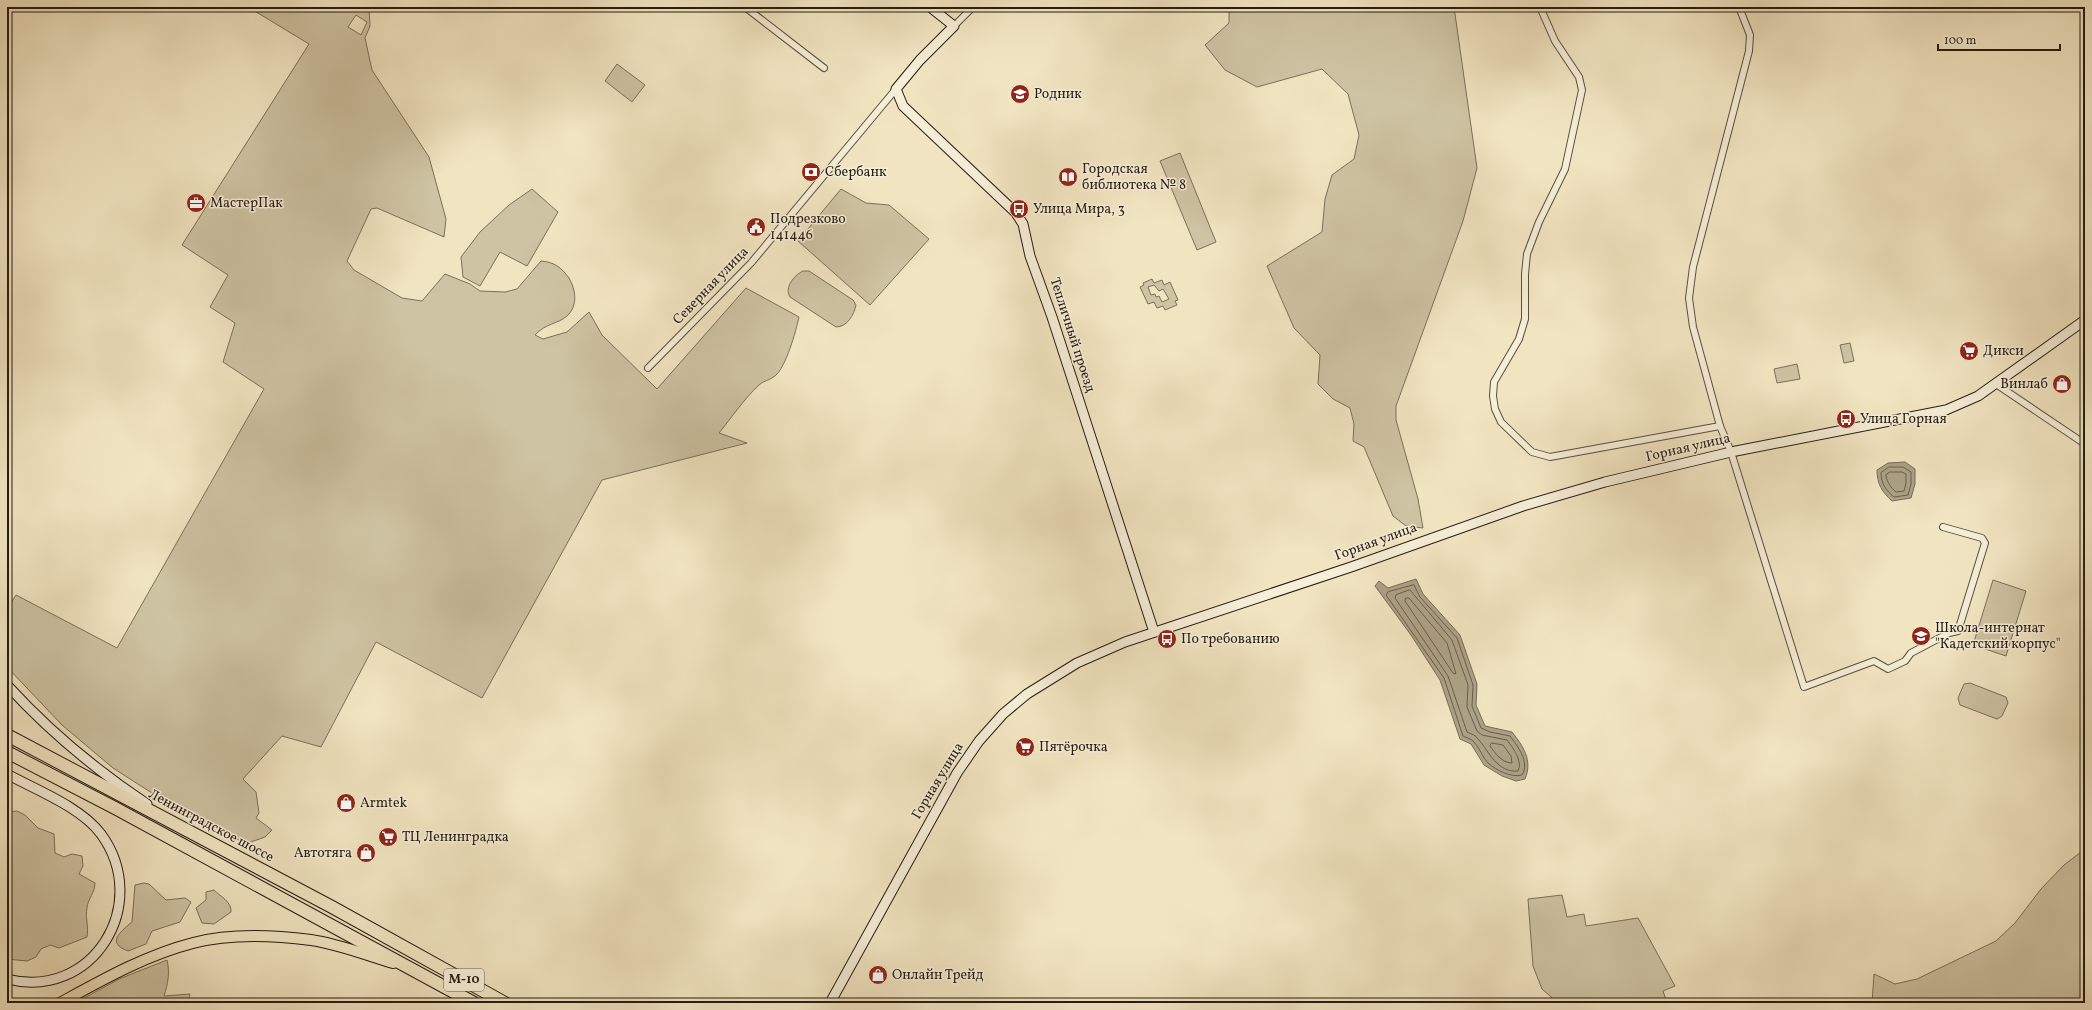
<svg xmlns="http://www.w3.org/2000/svg" width="2092" height="1010" font-family="Vollkorn,serif">
	<style>
		.green { fill: #cec3a3; stroke: #7a705a; fill-rule: evenodd }
		.water { fill: #aca185; stroke: #766c57 }
		.lines { fill: none; stroke-linecap: round; stroke-linejoin: round }
		.shore { stroke: #695e4b; stroke-width: 1 }
		.street-casing { stroke: #594e3d; stroke-width: 8 }
		.secondary-casing { stroke: #261c11; stroke-width: 11 }
		.primary-casing { stroke: #261c11; stroke-width: 12 }
		.highway-casing { stroke: #261c11; stroke-width: 14 }
		.street { stroke: #f6eed7; stroke-width: 6 }
		.secondary { stroke: #f6eed7; stroke-width: 9 }
		.primary { stroke: #f1e5c1; stroke-width: 10 }
		.highway { stroke: #f1e5c1; stroke-width: 12 }
		.labels { text-anchor: middle; dominant-baseline: central; stroke-width: 3; stroke-linejoin: round; paint-order: stroke }
		.shield { fill: #f6eed7; stroke: #645b4c; stroke-width: 1 }
		.shield-label { font-size: 13px; font-weight: bold; fill: #261c11 }
		.poi-label { font-size: 14px; fill: #261c11; stroke: #f6eed7; text-anchor: start }
		.street-label { font-size: 14px; fill: #261c11; stroke: #f6eed7 }
	</style>
	<rect width="100%" height="100%" fill="#f1e5c1"/>
	<filter id="stains"><feTurbulence type="fractalNoise" baseFrequency=".005" numOctaves="4"/><feColorMatrix values="0 0 0 0 .2 0 0 0 0 .09 0 0 0 0 .02 0 0 0 .5 -.17"/></filter>
	<radialGradient id="worn" r=".72"><stop offset=".6" stop-color="#630" stop-opacity="0"/><stop offset="1" stop-color="#630" stop-opacity=".3"/></radialGradient>
	<g class="green">
		<path d="M248,7H369L370,26L365,38L372,70L429,157L446,219L444,237L377,208L371,209L347,261L354,270L402,298L422,301L445,274L470,284L480,291L505,292L517,289L541,261C554,262 561,267 569,278C576,290 578,306 567,316C558,324 546,323 535,335L543,339L567,332L589,312L602,335L657,389L746,288L799,317C796,331 786,367 775,376C770,380 763,381 759,385C744,399 732,417 719,433L747,443L602,480L482,698L376,642L321,747L282,736L243,779L256,792L259,813L256,818L272,830L265,837L248,843L216,832L169,804L113,768L62,725L7,667V609L16,595L117,648L264,389L223,362L235,323L210,307L228,275L182,245L309,44ZM356,15L367,22L361,35L348,27Z"/>
		<polygon points="1229,7 1454,7 1477,168 1463,221 1396,406 1396,420 1418,499 1423,528 1406,526 1393,516 1364,447 1353,441 1354,424 1350,408 1333,399 1318,384 1320,355 1294,328 1267,266 1322,232 1325,199 1332,175 1354,159 1359,135 1348,94 1322,69 1257,87 1225,70 1205,45 1229,23"/>
		<polygon points="617,64 645,85 632,102 605,81"/>
		<polygon points="1180,153 1216,242 1197,250 1160,161"/>
		<polygon points="532,189 558,212 527,266 500,252 480,286 463,277 461,257 480,232 509,205"/>
		<polygon points="841,189 866,203 889,205 929,239 870,305 798,241"/>
		<path d="M803,271H809L853,300L856,305C854,315 847,327 836,327L790,297C784,288 794,275 803,271Z"/>
		<path d="M1152,279L1154,283L1162,280L1164,285L1170,282L1178,300L1175,301L1177,305L1165,310L1163,306L1157,308L1154,302L1148,304L1140,287L1144,285L1143,283ZM1154,285L1159,291L1163,289L1169,299L1162,302L1159,296L1156,297L1155,294L1151,295L1148,287Z"/>
		<polygon points="1850,343 1854,361 1844,363 1840,345"/>
		<polygon points="1797,364 1800,379 1777,383 1774,369"/>
		<polygon points="1993,580 2026,591 2006,656 1973,645"/>
		<polygon points="1970,683 2006,697 2008,703 2002,716 1997,719 1960,705 1958,698 1964,684"/>
		<path d="M17,811L25,815L38,828L54,834L55,853L64,857L72,854L82,856L83,866L79,874L95,883C95,893 88,898 87,908C85,918 89,927 87,937L59,948L50,945L41,949L36,957L27,961L7,959V812Z"/>
		<polygon points="2085,849 2085,1003 1872,1003 1874,974 1895,984 1917,979 1996,941 2015,923 2041,889 2064,865"/>
		<path d="M144,883L149,884L166,900L185,898L191,902L180,922L152,931L146,944L128,951C106,943 120,932 132,922L135,885Z"/>
		<path d="M214,890C220,896 232,902 231,912L214,924L202,923L196,908L206,900V892Z"/>
		<polygon points="1562,895 1567,917 1584,914 1586,926 1638,918 1675,986 1663,991 1667,1003 1558,1003 1542,989 1533,966 1528,899"/>
		<path d="M167,960C170,973 168,983 164,996L190,994L188,1003H75L119,979Z"/>
	</g>
	<g class="water">
		<path d="M1905,462L1915,469V484L1911,498L1892,501C1882,492 1877,484 1877,470L1888,463Z"/>
		<path d="M1416,579L1423,594L1460,635L1477,684L1476,705L1485,726L1512,732C1523,746 1533,760 1525,779L1516,781L1502,776L1484,765L1471,744L1460,739L1440,680L1411,635L1375,586L1379,581L1388,588Z"/>
	</g>
	<g class="lines">
		<g class="shore">
			<path d="M1889,467H1903L1911,472V484L1908,495L1894,497C1886,491 1881,483 1881,473Z"/>
			<path d="M1890,472H1902L1906,474V483L1904,491L1896,492C1891,488 1886,481 1886,475Z"/>
			<path d="M1414,585L1420,597L1457,638L1473,685L1472,706L1481,728L1490,732L1510,736C1518,747 1530,762 1522,775C1511,778 1496,770 1488,763C1482,757 1480,748 1474,742C1472,739 1467,738 1463,736L1444,678L1386,595L1388,592Z"/>
			<path d="M1410,590L1452,640L1468,685L1467,707L1477,731L1482,735L1507,740C1513,748 1523,761 1518,771C1497,773 1489,751 1478,739C1476,735 1471,734 1467,732L1448,676L1395,598L1396,595Z"/>
			<polygon points="1406,598 1409,598 1447,643 1456,674 1453,673 1405,601"/>
			<path d="M1492,743L1503,745L1511,756L1512,763C1502,763 1495,753 1490,746Z"/>
		</g>
		<defs>
			<g id="street">
				<polyline points="745,7 824,68"/>
				<polyline points="1540,7 1555,41 1579,77 1582,90 1565,169 1539,222 1527,254 1525,274 1525,319 1519,339 1494,382 1493,396 1495,409 1501,422 1532,452 1550,457 1720,426"/>
				<polyline points="1739,7 1750,35 1749,51 1693,267 1689,298 1693,327 1720,426 1731,452 1804,687 1874,661 1888,669 1905,661 1911,653 1949,633 1958,631 1985,543 1982,538 1943,527"/>
				<polyline points="954,26 973,7"/>
				<polyline points="648,368 751,263 896,89"/>
				<polyline points="1996,384 2085,444"/>
			</g>
			<g id="secondary">
				<polyline points="930,7 954,26 920,60 896,89 903,106 1016,213 1023,224 1030,256 1052,317 1154,632"/>
				<path d="M7,685C48,730 96,770 147,804"/>
				<path d="M7,774C36,790 81,807 101,834C152,904 93,1001 7,979"/>
				<polyline points="830,1003 957,773 979,741 1003,714 1027,694 1077,663 1125,642 1351,567 1523,506 1605,482 1731,452 1946,410 1978,396 2085,320"/>
			</g>
			<path id="primary" d="M60,1003C102,980 146,955 193,943C231,933 272,935 311,940C339,944 366,955 393,963"/>
			<g id="highway">
				<polyline points="7,735 332,907 505,1003"/>
				<polyline points="7,752 115,808 474,1003"/>
			</g>
		</defs>
		<use href="#street" class="street-casing"/>
		<use href="#secondary" class="secondary-casing"/>
		<use href="#primary" class="primary-casing"/>
		<use href="#highway" class="highway-casing"/>
		<use href="#street" class="street"/>
		<use href="#secondary" class="secondary"/>
		<use href="#primary" class="primary"/>
		<use href="#highway" class="highway"/>
	</g>
	<defs>
		<symbol id="school-disc" viewBox="-11 -11 22 22"><circle r="9.5" fill="#8f2418" stroke="#f6eed7"/><path d="M0-5L7-2L0 1L-7-2ZM-4 1L0 2.5L4 1V4Q0 6-4 4Z" fill="#fff"/></symbol>
		<symbol id="bank-disc" viewBox="-11 -11 22 22"><circle r="9.5" fill="#8f2418" stroke="#f6eed7"/><path d="M-6-4H6V4H-6ZM0-2.3a2.3 2.3 0 1 0 0 4.6a2.3 2.3 0 1 0 0-4.6Z" fill="#fff"/></symbol>
		<symbol id="library-disc" viewBox="-11 -11 22 22"><circle r="9.5" fill="#8f2418" stroke="#f6eed7"/><path d="M-6-4Q-3-5.5-.7-3.5V5Q-3 3-6 4ZM6-4Q3-5.5 .7-3.5V5Q3 3 6 4Z" fill="#fff"/></symbol>
		<symbol id="office-disc" viewBox="-11 -11 22 22"><circle r="9.5" fill="#8f2418" stroke="#f6eed7"/><path d="M-6-3h4V-5.5h4V-3h4V5H-6ZM-1-4.5V-3h2v-1.5ZM-6 0V1H6V0Z" fill="#fff"/></symbol>
		<symbol id="bus-disc" viewBox="-11 -11 22 22"><circle r="9.5" fill="#8f2418" stroke="#f6eed7"/><path d="M-5-6H5V4H4V6H2V4H-2V6H-4V4H-5ZM-3.5-4V0h7V-4ZM-3.5 1.2v1.5H-2V1.2ZM2 1.2v1.5H3.5V1.2Z" fill="#fff"/></symbol>
		<symbol id="civic-disc" viewBox="-11 -11 22 22"><circle r="9.5" fill="#8f2418" stroke="#f6eed7"/><path d="M-.6-6.5H3V-4.5H.6V-3L4-1V1h2V6H-6V1h2V-1L-.6-3ZM-1.2 2.5V6h2.4V2.5Z" fill="#fff"/></symbol>
		<symbol id="supermarket-disc" viewBox="-11 -11 22 22"><circle r="9.5" fill="#8f2418" stroke="#f6eed7"/><path d="M-6-5.5h2.5l.6 2H6L4.5 2H-2.5L-4.4-4H-6ZM-1.5 3.2a1.3 1.3 0 1 0 .1 0ZM3 3.2a1.3 1.3 0 1 0 .1 0Z" fill="#fff"/></symbol>
		<symbol id="shop-disc" viewBox="-11 -11 22 22"><circle r="9.5" fill="#8f2418" stroke="#f6eed7"/><path d="M-5-2.5h2.3a2.7 3.5 0 0 1 5.4 0H5L5.5 6h-11ZM-1.5-2.5h3a1.5 2.3 0 0 0-3 0Z" fill="#fff"/></symbol>
	</defs>
	<g fill-rule="evenodd">
		<use href="#school-disc" x="1009" y="83" width="22" height="22"/>
		<use href="#bank-disc" x="800" y="161" width="22" height="22"/>
		<use href="#library-disc" x="1057" y="166" width="22" height="22"/>
		<use href="#office-disc" x="185" y="192" width="22" height="22"/>
		<use href="#bus-disc" x="1008" y="198" width="22" height="22"/>
		<use href="#civic-disc" x="745" y="216" width="22" height="22"/>
		<use href="#supermarket-disc" x="1958" y="340" width="22" height="22"/>
		<use href="#shop-disc" x="2051" y="373" width="22" height="22"/>
		<use href="#bus-disc" x="1835" y="408" width="22" height="22"/>
		<use href="#school-disc" x="1910" y="625" width="22" height="22"/>
		<use href="#bus-disc" x="1156" y="628" width="22" height="22"/>
		<use href="#supermarket-disc" x="1014" y="736" width="22" height="22"/>
		<use href="#shop-disc" x="335" y="792" width="22" height="22"/>
		<use href="#supermarket-disc" x="377" y="826" width="22" height="22"/>
		<use href="#shop-disc" x="355" y="842" width="22" height="22"/>
		<use href="#shop-disc" x="867" y="964" width="22" height="22"/>
	</g>
	<g class="labels">
		<rect class="shield" x="444" y="969" width="40" height="22" rx="3"/>
		<g class="shield-label">
			<text x="464" y="980">М-10</text>
		</g>
		<g class="poi-label">
			<text x="1034" y="94">Родник</text>
			<text x="1082" y="169">Городская<tspan x="1082" dy="16">библиотека № 8</tspan></text>
			<text x="825" y="172">Сбербанк</text>
			<text x="210" y="203">МастерПак</text>
			<text x="1033" y="209">Улица Мира, 3</text>
			<text x="770" y="219">Подрезково<tspan x="770" dy="16">141446</tspan></text>
			<text x="1983" y="351">Дикси</text>
			<text x="2048" y="384" text-anchor="end">Винлаб</text>
			<text x="1860" y="419">Улица Горная</text>
			<text x="1935" y="628">Школа-интернат<tspan x="1935" dy="16">"Кадетский корпус"</tspan></text>
			<text x="1181" y="639">По требованию</text>
			<text x="1039" y="747">Пятёрочка</text>
			<text x="360" y="803">Armtek</text>
			<text x="402" y="837">ТЦ Ленинградка</text>
			<text x="352" y="853" text-anchor="end">Автотяга</text>
			<text x="892" y="975">Онлайн Трейд</text>
		</g>
		<g class="street-label">
			<text transform="translate(711 286) rotate(-46)">Северная улица</text>
			<text transform="translate(1072 335) rotate(72)">Тепличный проезд</text>
			<text transform="translate(1688 448) rotate(-13)">Горная улица</text>
			<text transform="translate(1376 542) rotate(-20)">Горная улица</text>
			<text transform="translate(938 781) rotate(-59)">Горная улица</text>
			<text transform="translate(211 826) rotate(28)">Ленинградское шоссе</text>
		</g>
	</g>
	<rect width="2092" height="1010" fill="none" stroke="#f1e5c1" stroke-width="24"/>
	<rect x="8" y="8" width="2076" height="994" fill="none" stroke="#261c11" stroke-width="2"/>
	<rect x="12" y="12" width="2068" height="986" fill="none" stroke="#261c11"/>
	<path d="M1938 44v6h122v-6" fill="none" stroke="#261c11" stroke-width="2"/>
	<text x="1944" y="44" font-size="12" fill="#261c11" stroke="#f6eed7" stroke-width="3" paint-order="stroke">100 m</text>
	<rect width="100%" height="100%" filter="url(#stains)"/>
	<rect width="100%" height="100%" fill="url(#worn)"/>
</svg>
